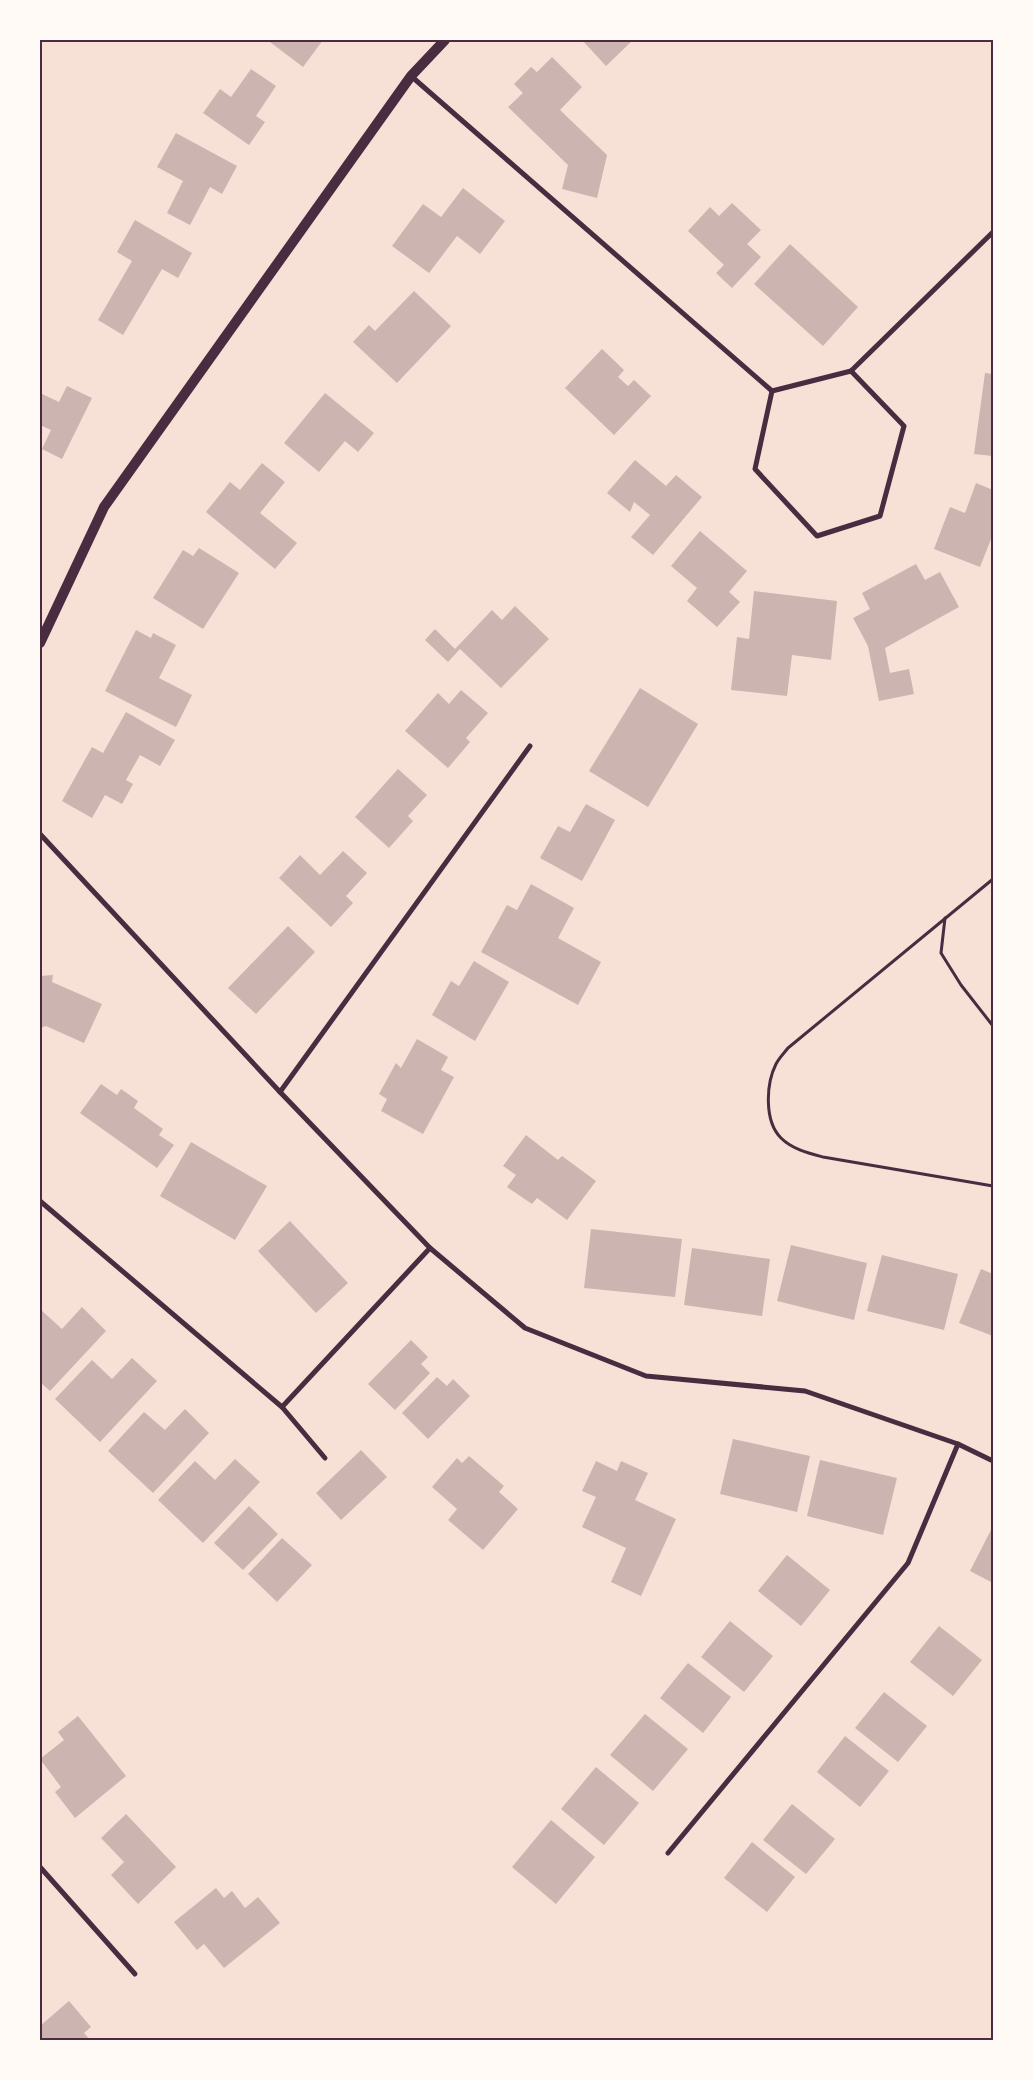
<svg xmlns="http://www.w3.org/2000/svg" width="1033" height="2080" font-family="'IBM Plex Sans',sans-serif">
	<style>
		.building { fill: #ccb4b1 }
		.lines { fill: none; stroke-linecap: round; stroke-linejoin: round }
		.path { stroke: #4a2c40; stroke-width: 3 }
		.minor { stroke: #4a2c40; stroke-width: 5 }
		.secondary { stroke: #4a2c40; stroke-width: 10 }
		.neatline { fill: none; stroke: #4a2c40; stroke-width: 2 }
	</style>
	<rect width="100%" height="100%" fill="#f7e1d7"/>
	<g class="building">
		<polygon points="271,40 323,40 303,67 270,42"/>
		<polygon points="582,40 633,40 606,66"/>
		<polygon points="552,57 582,87 560,110 607,155 597,198 562,189 568,165 508,107 523,93 514,84 531,67 537,72"/>
		<polygon points="251,69 276,86 256,116 265,122 249,145 203,113 220,89 231,97"/>
		<polygon points="176,133 237,166 222,194 210,187 190,225 167,213 183,181 157,167"/>
		<polygon points="463,188 505,221 480,254 457,236 429,273 392,246 423,204 441,217"/>
		<polygon points="732,203 761,230 747,244 761,257 732,288 716,273 724,265 688,231 710,207 719,216"/>
		<polygon points="135,220 192,253 178,278 162,269 123,335 98,320 132,261 117,252"/>
		<polygon points="790,244 858,307 823,346 754,284"/>
		<polygon points="414,291 451,326 397,383 353,342 369,325 375,331"/>
		<polygon points="602,349 624,370 618,377 628,386 634,380 651,396 614,435 565,388"/>
		<polygon points="985,373 993,374 993,456 974,454"/>
		<polygon points="67,386 92,398 62,459 42,449 51,430 40,425 40,393 59,402"/>
		<polygon points="325,393 374,433 358,452 345,441 319,472 284,443"/>
		<polygon points="635,460 666,486 676,475 702,497 653,555 631,537 650,515 634,502 630,512 607,493"/>
		<polygon points="262,463 285,482 260,513 297,543 275,569 206,512 230,482 240,490"/>
		<polygon points="976,483 993,490 993,534 980,567 934,549 950,507 965,513"/>
		<polygon points="700,531 747,571 729,592 740,602 717,627 687,601 697,588 671,566"/>
		<polygon points="199,548 239,573 203,629 153,598 183,550 193,556"/>
		<polygon points="916,564 925,580 940,572 959,607 885,648 890,673 909,669 914,694 879,701 868,646 853,618 870,609 862,593"/>
		<polygon points="754,591 837,601 831,660 792,655 787,696 731,690 737,637 749,639"/>
		<polygon points="515,606 549,639 501,688 460,649 448,662 425,640 435,629 455,649 492,610 502,620"/>
		<polygon points="136,630 151,638 153,633 176,645 159,678 192,695 176,727 105,691"/>
		<polygon points="640,688 698,724 648,807 589,771"/>
		<polygon points="461,690 488,713 466,738 470,742 448,768 405,731 438,693 449,704"/>
		<polygon points="126,712 175,740 160,766 140,755 126,780 133,784 122,804 105,795 92,818 62,801 92,747 103,753"/>
		<polygon points="398,769 427,795 408,816 413,821 389,848 355,817"/>
		<polygon points="586,804 615,820 582,881 540,858 558,826 570,832"/>
		<polygon points="343,851 367,873 346,896 353,903 331,927 279,878 300,855 320,875"/>
		<polygon points="531,884 574,908 558,938 601,962 578,1005 481,952 507,905 517,910"/>
		<polygon points="288,926 315,952 256,1014 228,988"/>
		<polygon points="474,961 509,982 475,1041 432,1015 451,981 459,986"/>
		<polygon points="53,975 52,982 102,1004 84,1043 46,1026 40,1028 40,976"/>
		<polygon points="417,1039 448,1057 441,1070 454,1077 423,1134 381,1111 387,1099 379,1094 396,1063 401,1068"/>
		<polygon points="101,1084 117,1095 121,1089 138,1101 134,1108 163,1129 159,1135 174,1145 157,1168 80,1113"/>
		<polygon points="526,1135 558,1160 562,1156 596,1181 567,1220 537,1198 532,1204 507,1187 516,1175 503,1166"/>
		<polygon points="191,1142 267,1186 235,1240 160,1196"/>
		<polygon points="290,1221 348,1283 316,1313 258,1251"/>
		<polygon points="591,1229 682,1239 675,1297 584,1288"/>
		<polygon points="791,1245 867,1263 854,1320 777,1301"/>
		<polygon points="692,1248 770,1259 762,1316 684,1305"/>
		<polygon points="882,1255 958,1274 944,1330 867,1311"/>
		<polygon points="981,1269 993,1274 993,1336 959,1323"/>
		<polygon points="82,1307 106,1331 50,1391 40,1382 40,1311 41,1310 62,1329"/>
		<polygon points="411,1340 428,1357 421,1364 430,1373 395,1410 368,1384"/>
		<polygon points="132,1358 157,1381 100,1442 55,1399 92,1360 112,1379"/>
		<polygon points="437,1377 447,1386 453,1379 470,1396 428,1439 402,1413"/>
		<polygon points="185,1409 209,1433 153,1493 108,1451 144,1412 165,1430"/>
		<polygon points="733,1439 810,1456 797,1512 720,1494"/>
		<polygon points="361,1450 387,1477 341,1520 316,1493"/>
		<polygon points="469,1456 504,1486 499,1492 518,1509 483,1550 448,1520 457,1509 432,1487 457,1458 462,1463"/>
		<polygon points="235,1459 260,1482 203,1543 158,1500 195,1461 215,1480"/>
		<polygon points="820,1460 897,1478 883,1535 807,1516"/>
		<polygon points="596,1461 617,1471 621,1461 648,1473 635,1500 676,1519 641,1596 611,1582 626,1548 582,1527 596,1497 582,1491"/>
		<polygon points="249,1506 278,1534 243,1570 214,1543"/>
		<polygon points="993,1526 993,1583 970,1571"/>
		<polygon points="282,1538 312,1565 277,1602 248,1574"/>
		<polygon points="787,1555 830,1590 801,1626 758,1591"/>
		<polygon points="730,1621 773,1656 744,1692 701,1657"/>
		<polygon points="939,1626 982,1660 953,1696 910,1662"/>
		<polygon points="688,1663 731,1697 703,1733 660,1698"/>
		<polygon points="884,1692 927,1726 898,1762 855,1728"/>
		<polygon points="645,1714 688,1749 653,1791 610,1755"/>
		<polygon points="78,1716 126,1776 75,1818 55,1792 61,1787 40,1759 64,1740 58,1732"/>
		<polygon points="845,1736 889,1771 860,1807 817,1772"/>
		<polygon points="596,1767 639,1803 604,1845 561,1809"/>
		<polygon points="792,1804 835,1839 806,1874 763,1840"/>
		<polygon points="126,1814 176,1867 138,1904 111,1875 124,1862 101,1838"/>
		<polygon points="551,1820 595,1857 556,1904 512,1867"/>
		<polygon points="752,1842 795,1877 767,1912 724,1878"/>
		<polygon points="216,1888 224,1898 232,1891 245,1908 258,1897 280,1923 224,1968 204,1944 197,1950 174,1922"/>
		<polygon points="69,2001 91,2027 84,2033 90,2040 40,2040 40,2026"/>
	</g>
	<g class="lines">
		<g class="path">
			<path d="M993,879L788,1048C784,1053 779,1058 776,1064C766,1084 764,1121 781,1138C792,1149 808,1153 823,1157L993,1186"/>
			<polyline points="945,918 941,953 961,985 993,1026"/>
		</g>
		<g class="minor">
			<polyline points="411,76 772,391"/>
			<polygon points="851,371 904,426 880,516 817,536 755,469 772,391"/>
			<polyline points="851,371 993,232"/>
			<polyline points="40,834 280,1092 430,1248 525,1328 646,1376 805,1391 958,1444 993,1461"/>
			<polyline points="280,1092 530,746"/>
			<polyline points="40,1201 282,1407 430,1248"/>
			<polyline points="282,1407 325,1458"/>
			<polyline points="668,1853 908,1563 958,1444"/>
			<polyline points="40,1867 135,1974"/>
		</g>
		<polyline class="secondary" points="40,643 104,507 411,76 445,40"/>
	</g>
	<rect width="1033" height="2080" fill="none" stroke="#fffaf5" stroke-width="82"/>
	<rect x="41" y="41" width="951" height="1998" class="neatline"/>
</svg>
